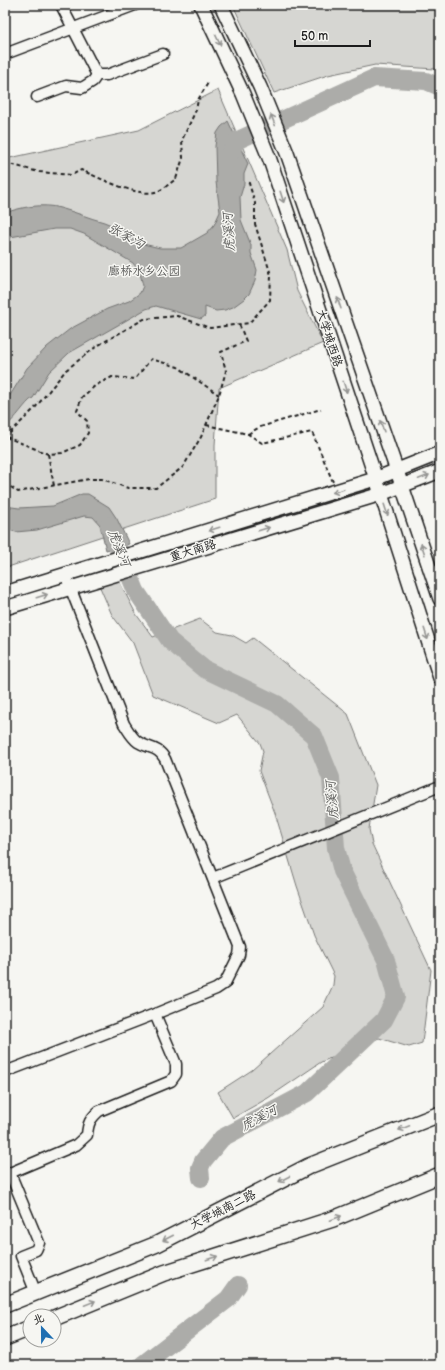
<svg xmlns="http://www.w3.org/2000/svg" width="445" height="1370" font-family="'Balsamiq Sans','LXGW WenKai TC',sans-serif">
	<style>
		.green { fill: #d6d6d2; stroke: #797977 }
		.water { fill: #acaca9; stroke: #727271 }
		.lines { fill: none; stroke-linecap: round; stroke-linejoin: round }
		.river { stroke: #acaca9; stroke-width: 18 }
		.minor-casing { stroke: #1c1c1c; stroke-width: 13 }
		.major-casing { stroke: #1c1c1c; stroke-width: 16 }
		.highway-casing { stroke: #1c1c1c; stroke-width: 18 }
		.path { stroke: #1c1c1c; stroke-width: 2; stroke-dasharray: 4 3; stroke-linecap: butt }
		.minor { stroke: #f6f6f2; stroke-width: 10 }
		.major { stroke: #f6f6f2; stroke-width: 13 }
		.highway { stroke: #f6f6f2; stroke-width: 15 }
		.oneway { stroke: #949492 }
		.labels { text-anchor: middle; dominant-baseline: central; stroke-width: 3; stroke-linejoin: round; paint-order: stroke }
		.park-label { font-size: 12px; fill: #545453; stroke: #f6f6f2 }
		.street-label { font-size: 12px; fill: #1c1c1c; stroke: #f6f6f2 }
		.water-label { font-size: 13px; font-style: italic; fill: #565654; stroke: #f6f6f2 }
	</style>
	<rect width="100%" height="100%" fill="#f6f6f2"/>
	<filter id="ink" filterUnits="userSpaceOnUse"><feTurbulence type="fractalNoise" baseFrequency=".025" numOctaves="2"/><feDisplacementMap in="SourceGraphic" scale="8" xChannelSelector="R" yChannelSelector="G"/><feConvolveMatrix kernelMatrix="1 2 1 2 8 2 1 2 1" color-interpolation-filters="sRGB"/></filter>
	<g filter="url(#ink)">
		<g class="green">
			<polygon points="233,5 440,5 440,72 435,69 375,65 328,75 274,93"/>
			<polygon points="218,90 287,250 297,291 323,343 219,388 215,445 215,499 5,568 5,159 139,130"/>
			<polygon points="119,581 136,614 153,637 200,619 217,632 232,635 246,643 253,638 348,714 376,785 369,829 372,844 431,970 422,1043 409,1047 379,1038 321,1062 268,1098 233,1118 218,1092 252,1070 323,1007 333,985 334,976 314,935 297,886 275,813 259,771 263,751 260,743 237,715 219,723 153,695 133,643 112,615 99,585"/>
		</g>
		<g class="water">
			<path d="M228,121L248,164L244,174V184L240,197L241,220L251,245V253L257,270L255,281L249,294L244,299L233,307L225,310L216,311L205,307V316L201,319L156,306L146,309L69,353L49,372L33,398C25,402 16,420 5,426V399L9,397L27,368L47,347L70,329L107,309L129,301L140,293L143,286L140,273L133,263L84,234L70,229H54L5,238V213C21,207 43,203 60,208C75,212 89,218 104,222L124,230L133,239L139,243L160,248H181L207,233L214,225L220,212L216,182L215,146L217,133L221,127Z"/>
			<polygon points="82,494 88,494 109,507 117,519 129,544 106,550 100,525 93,517 84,516 37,530 16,532 5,529 5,506 19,508 53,506"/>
		</g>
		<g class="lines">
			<g class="river">
				<polyline points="226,162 236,141 374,78 426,81 440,87"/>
				<polyline points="109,525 136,591 170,641 204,669 277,704 314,736 331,778 336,848 342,871 386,960 396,997 384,1020 307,1093 222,1138 203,1161 200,1168 201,1178"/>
				<polyline points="142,1365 228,1299 238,1285"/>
			</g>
			<defs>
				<g id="minor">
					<polyline points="61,5 97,75"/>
					<polyline points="5,54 135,5"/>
					<polyline points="37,97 66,86 82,88 93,81 97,75 107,75 163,54"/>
					<polyline points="213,878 440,786"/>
					<path d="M5,1072L155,1014L216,989L225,983L239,955L240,947L165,759C158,746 149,749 138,742C132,738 128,730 124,724L68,582"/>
					<polyline points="10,1173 39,1243 36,1250 21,1256 36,1293"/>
					<path d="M5,1175L76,1145L87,1135C88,1123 90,1119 99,1111L171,1081L176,1074V1064L155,1014"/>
				</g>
				<g id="major">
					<polyline points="201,5 243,94 270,160 381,494 440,678"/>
					<polyline points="221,5 260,87 287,153 397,471 440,599"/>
					<polyline points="5,593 375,479 440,453"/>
					<polyline points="5,608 381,494 440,471"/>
				</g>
				<g id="highway">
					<polyline points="5,1305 157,1244 309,1166 440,1114"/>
					<polyline points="54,1318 164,1273 333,1219 440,1175"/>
					<polyline points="5,1338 30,1328"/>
				</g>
			</defs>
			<use href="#minor" class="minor-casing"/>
			<use href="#major" class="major-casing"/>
			<use href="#highway" class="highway-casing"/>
			<g class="path">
				<path d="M5,163L39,172L72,175L81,170C98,177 136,197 155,192C162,191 170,183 176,179L183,158L182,140L196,110L198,100L209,81"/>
				<polyline points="206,425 248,434 262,443 312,432 333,482"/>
				<polyline points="248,434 260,427 321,409"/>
				<polyline points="6,437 48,454 62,453 80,445 88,433 87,421 77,411 82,397 96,385 112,377 135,379 151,359 178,367 219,395"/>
				<polyline points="5,438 35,408 66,370 97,346 144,319 177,316 210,328 249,323 270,300 271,275 255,224 255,203 248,180"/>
				<polyline points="48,454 54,486"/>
				<polyline points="5,483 18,492 89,479 102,479 128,488 156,488 183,467 201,437 219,395 226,371 221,352 246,341 239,324"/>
			</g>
			<use href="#minor" class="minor"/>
			<use href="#major" class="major"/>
			<use href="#highway" class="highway"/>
		</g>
		<defs><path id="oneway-shaft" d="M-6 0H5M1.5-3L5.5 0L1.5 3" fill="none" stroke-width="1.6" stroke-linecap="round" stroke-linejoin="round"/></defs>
		<g class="oneway">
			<use href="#oneway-shaft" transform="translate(218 40) rotate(65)"/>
			<use href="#oneway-shaft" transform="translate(273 120) rotate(-112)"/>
			<use href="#oneway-shaft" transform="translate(282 197) rotate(72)"/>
			<use href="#oneway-shaft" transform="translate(339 303) rotate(-109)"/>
			<use href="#oneway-shaft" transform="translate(345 387) rotate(72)"/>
			<use href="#oneway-shaft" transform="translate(382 426) rotate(-109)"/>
			<use href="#oneway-shaft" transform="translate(424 477) rotate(-22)"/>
			<use href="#oneway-shaft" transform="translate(338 491) rotate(163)"/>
			<use href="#oneway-shaft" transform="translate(386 510) rotate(72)"/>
			<use href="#oneway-shaft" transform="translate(214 529) rotate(163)"/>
			<use href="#oneway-shaft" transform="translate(264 529) rotate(-17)"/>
			<use href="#oneway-shaft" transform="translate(423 549) rotate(-108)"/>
			<use href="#oneway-shaft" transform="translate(42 596) rotate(-17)"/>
			<use href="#oneway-shaft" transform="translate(426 634) rotate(72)"/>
			<use href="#oneway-shaft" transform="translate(404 1128) rotate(158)"/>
			<use href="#oneway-shaft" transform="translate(284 1179) rotate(153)"/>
			<use href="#oneway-shaft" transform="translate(336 1218) rotate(-21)"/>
			<use href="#oneway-shaft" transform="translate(168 1238) rotate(153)"/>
			<use href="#oneway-shaft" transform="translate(212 1258) rotate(-18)"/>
			<use href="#oneway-shaft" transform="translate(90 1303) rotate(-22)"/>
		</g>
	</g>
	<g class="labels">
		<g class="park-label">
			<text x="144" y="271">廊桥水乡公园</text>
		</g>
		<g class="street-label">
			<text transform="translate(329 338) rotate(72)">大学城西路</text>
			<text transform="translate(193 551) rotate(-17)">重大南路</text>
			<text transform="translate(223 1210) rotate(-27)">大学城南二路</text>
		</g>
		<g class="water-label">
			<text transform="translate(229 232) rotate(-94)">虎溪河</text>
			<text transform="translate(126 236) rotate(29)">张家沟</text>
			<text transform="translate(119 548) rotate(68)">虎溪河</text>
			<text transform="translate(332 800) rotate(-95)">虎溪河</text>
			<text transform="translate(259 1118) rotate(-28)">虎溪河</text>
		</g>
	</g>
	<rect width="445" height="1370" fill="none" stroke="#f6f6f2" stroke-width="20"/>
	<rect x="10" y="10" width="425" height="1350" fill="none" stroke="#1c1c1c" stroke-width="1.5" filter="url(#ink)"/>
	<g transform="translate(42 1328) rotate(338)"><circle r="19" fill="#f6f6f2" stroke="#9f9f9c"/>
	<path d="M0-3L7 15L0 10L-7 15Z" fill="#1f6fb2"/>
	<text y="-6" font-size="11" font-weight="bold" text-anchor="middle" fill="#1c1c1c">北</text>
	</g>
	<path d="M295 40v6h75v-6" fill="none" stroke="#1c1c1c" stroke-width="2"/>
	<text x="301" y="40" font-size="12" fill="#1c1c1c" stroke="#f6f6f2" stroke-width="3" paint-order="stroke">50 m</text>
</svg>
